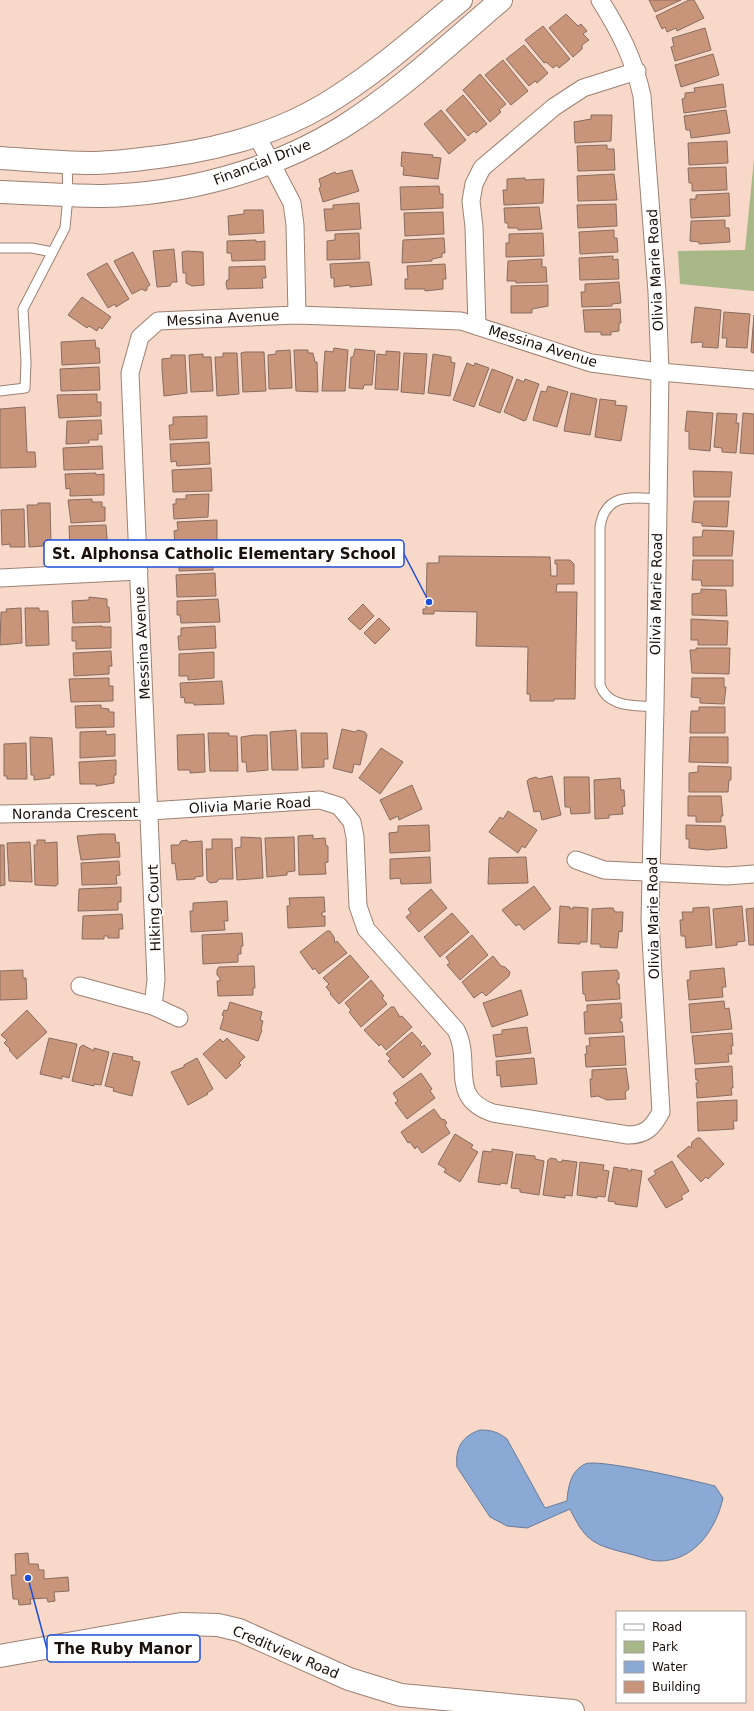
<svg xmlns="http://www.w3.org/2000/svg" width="754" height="1711" font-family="'DejaVu Sans',sans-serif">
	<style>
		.green { fill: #a8b787 }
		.water { fill: #8aa9d5; stroke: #697b99 }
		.building { fill: #c9957a; stroke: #876c5f }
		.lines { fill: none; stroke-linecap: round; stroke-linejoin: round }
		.service-casing { stroke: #9c8173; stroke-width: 11 }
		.minor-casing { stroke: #9c8173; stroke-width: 19 }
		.tertiary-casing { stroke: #9c8173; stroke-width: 24 }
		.service { stroke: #fff; stroke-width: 9 }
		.minor { stroke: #fff; stroke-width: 17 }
		.tertiary { stroke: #fff; stroke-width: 22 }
		.labels { text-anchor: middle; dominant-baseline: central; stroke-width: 3.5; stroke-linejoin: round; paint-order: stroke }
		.street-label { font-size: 14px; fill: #1b110c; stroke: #fff }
		.leader { fill: none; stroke: #1d4ed8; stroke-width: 1.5 }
		.callout-dot { fill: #1d4ed8; stroke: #fff; stroke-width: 1.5 }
		.callout { fill: #fff; stroke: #1d4ed8; stroke-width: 1.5 }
		.callout-label { font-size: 15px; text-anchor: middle; font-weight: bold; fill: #1b110c }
	</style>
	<rect width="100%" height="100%" fill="#f7d8c9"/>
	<polygon class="green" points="754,159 754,291 680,284 678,251 745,250"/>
	<path class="water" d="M480,1430C492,1430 498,1432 507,1439L545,1508L567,1501C568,1486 571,1471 585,1464C597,1458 696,1481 715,1486L723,1498C716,1529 695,1561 659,1561C650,1561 639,1556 630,1554C595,1545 586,1543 570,1509L527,1528L507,1526L490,1517L457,1467C455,1448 462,1436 480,1430Z"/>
	<g class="building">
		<polygon points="649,0 681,0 655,12"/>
		<polygon points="689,0 694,0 704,18 677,31 676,28 667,32 665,27 662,29 656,16"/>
		<polygon points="566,14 578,26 581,24 587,31 583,34 589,40 582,45 582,49 573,57 549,28"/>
		<polygon points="543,26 570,59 559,68 557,65 553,68 546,62 544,63 525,40"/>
		<polygon points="705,28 711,50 675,61 671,47 674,46 672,38"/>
		<polygon points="524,45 548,73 537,83 535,81 529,86 506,59"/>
		<polygon points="713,54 719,75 681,87 675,65"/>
		<polygon points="503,60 528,91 511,105 485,75"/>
		<polygon points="480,74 506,104 499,110 501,112 490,122 463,90"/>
		<polygon points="723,84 726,107 684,113 682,99 685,98 685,93 695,92 694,88"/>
		<polygon points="463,95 487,124 476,133 474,131 468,136 446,110"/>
		<polygon points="441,110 466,140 449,154 424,124"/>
		<polygon points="726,110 730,133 691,138 690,130 686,130 684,116"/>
		<polygon points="591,115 612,115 611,141 575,143 574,122 591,119"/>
		<polygon points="727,141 728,163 689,165 688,143"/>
		<polygon points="607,145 607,149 614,149 615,170 578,171 577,146"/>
		<polygon points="402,152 433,155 432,157 441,158 438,179 403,175 404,167 401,166"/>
		<polygon points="726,167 727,190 692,191 692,183 689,183 688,168"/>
		<polygon points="352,170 359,191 323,202 319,188 321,187 319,179 335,172 336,174"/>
		<polygon points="614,174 617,200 578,201 577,176"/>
		<polygon points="525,178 525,180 544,179 543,203 504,205 503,190 507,190 507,179"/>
		<polygon points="439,186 440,194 443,194 443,208 401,210 400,187"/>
		<polygon points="729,193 730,216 691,218 690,199 696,199 696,195"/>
		<polygon points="359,203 361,229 326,231 324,209 333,209 333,205"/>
		<polygon points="616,204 617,226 578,228 577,205"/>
		<polygon points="539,207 542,229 518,230 518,228 508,228 508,223 505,223 504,208"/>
		<polygon points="244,210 263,210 264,233 229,235 228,216 244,214"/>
		<polygon points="443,212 444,234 405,236 404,213"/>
		<polygon points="725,220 725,228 729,228 730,242 699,244 699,242 690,241 691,221"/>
		<polygon points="614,230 614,238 617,238 618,252 580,254 579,232"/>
		<polygon points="359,233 360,259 327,260 327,241 335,240 335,234"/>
		<polygon points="543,233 544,256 506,257 506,243 509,243 509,234"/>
		<polygon points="444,238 445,253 442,253 442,257 432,259 432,261 402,263 403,240"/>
		<polygon points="256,240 256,242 265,241 265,260 232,261 231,253 227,253 227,241"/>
		<polygon points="174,249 177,282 172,282 170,286 157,287 153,251"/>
		<polygon points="187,251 203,252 204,285 192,286 186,283 186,273 183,273 182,252"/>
		<polygon points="133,252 150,285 147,287 147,290 145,291 142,289 132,294 114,261"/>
		<polygon points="613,256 613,260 618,259 619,279 580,280 579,258"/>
		<polygon points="542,259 542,267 546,267 547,282 516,283 516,281 507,281 508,261"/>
		<polygon points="369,262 372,285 350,287 350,285 334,287 334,278 331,278 330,264"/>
		<polygon points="107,263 129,299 116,307 115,304 108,308 87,274"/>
		<polygon points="445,264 446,279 443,279 443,289 425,291 425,289 405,289 405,279 408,279 407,266"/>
		<polygon points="265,266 266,278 262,278 263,288 227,289 226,283 227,280 229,280 229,267"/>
		<polygon points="619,282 621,303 612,304 612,306 582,307 581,292 585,292 585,284"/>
		<polygon points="548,285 548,306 532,309 532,313 511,313 511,286"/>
		<polygon points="82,297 111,317 102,329 99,327 97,331 89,326 87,328 68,315"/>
		<polygon points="695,307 721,310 718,348 702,347 703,343 701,342 691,343"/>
		<polygon points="620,309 621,323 619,323 619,331 611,332 611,335 601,335 601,332 585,332 583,310"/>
		<polygon points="724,312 750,314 747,348 726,347 727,338 722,338"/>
		<polygon points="754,315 754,353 751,352"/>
		<polygon points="95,340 96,348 99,348 100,363 62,365 61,342"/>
		<polygon points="334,348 348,350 345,391 322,391 325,351 333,352"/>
		<polygon points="355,349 375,351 372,385 364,385 363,389 349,388 351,357 353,357"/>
		<polygon points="290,350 292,388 269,389 268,355 276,354 276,351"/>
		<polygon points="294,350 308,350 308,353 313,353 315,362 317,362 318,392 296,391"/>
		<polygon points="386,351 400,352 398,390 375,389 377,354 386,355"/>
		<polygon points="245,352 264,352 266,391 243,392 241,353"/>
		<polygon points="223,353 237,353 239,394 217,396 215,357 223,357"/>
		<polygon points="404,353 427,354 424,394 401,392"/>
		<polygon points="203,354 203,357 211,357 213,391 191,392 189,355"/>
		<polygon points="433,354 451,357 451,362 455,363 450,396 428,393"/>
		<polygon points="171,355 185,355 187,393 164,396 162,369 162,359 171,358"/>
		<polygon points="467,363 474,366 475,363 489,368 474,407 453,400"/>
		<polygon points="99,367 100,390 61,391 60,369"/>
		<polygon points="492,369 513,377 500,413 479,405"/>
		<polygon points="517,379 524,382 525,379 539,384 526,420 524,421 504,412"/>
		<polygon points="548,386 568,392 557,427 533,420 541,391 546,392"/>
		<polygon points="571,393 597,399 590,435 564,431"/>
		<polygon points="97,394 97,402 101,402 101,416 59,418 57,395"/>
		<polygon points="600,399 616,401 615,405 627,406 621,441 595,437"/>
		<polygon points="25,407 27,452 35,452 36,467 0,468 0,409"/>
		<polygon points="687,411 713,413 710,451 689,449 689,432 685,431"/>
		<polygon points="717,413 737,414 736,423 739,423 736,453 722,452 722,448 714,447"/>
		<polygon points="743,413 754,414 754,454 740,453"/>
		<polygon points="207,416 207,438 170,440 169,425 173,425 173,417"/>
		<polygon points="101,420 102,434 98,434 98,440 89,440 89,443 66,444 67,421"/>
		<polygon points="209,442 210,464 177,466 176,461 171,462 170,444"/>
		<polygon points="102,446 103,469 64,470 63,448"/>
		<polygon points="211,468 212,491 173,492 172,470"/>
		<polygon points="693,471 732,472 730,497 694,497"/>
		<polygon points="96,473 96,475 104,474 104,495 70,496 70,488 66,489 65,474"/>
		<polygon points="209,494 208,517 174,519 173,504 176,504 176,499 186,499 186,495"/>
		<polygon points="92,499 92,502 102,502 102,507 105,507 105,521 71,523 68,500"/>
		<polygon points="694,501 729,501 727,527 702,526 702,523 692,522"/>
		<polygon points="38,503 50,503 51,543 43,543 43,546 29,547 27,505 38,505"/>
		<polygon points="24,509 25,547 10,547 10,544 2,545 1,510"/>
		<polygon points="217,520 217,543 175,545 174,531 178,530 177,522"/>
		<polygon points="106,525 108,551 87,553 87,548 70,548 69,526"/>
		<polygon points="703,530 734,531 732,556 693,556 693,537 702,537"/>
		<polygon points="212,547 213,570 179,571 179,563 175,563 174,549"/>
		<polygon points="439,556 550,557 551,576 557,576 557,564 555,564 555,560 570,560 574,564 574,584 557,584 556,592 577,592 575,699 554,699 554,701 530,701 530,694 527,694 528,647 476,646 477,612 434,611 434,614 423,614 423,609 426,609 427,563 439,563"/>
		<polygon points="693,560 733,560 733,586 702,586 701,580 692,580"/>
		<polygon points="215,573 216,596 177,597 176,575"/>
		<polygon points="701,589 726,590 727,616 692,615 692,594 701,593"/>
		<polygon points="89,597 107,599 107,607 109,607 110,622 73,623 72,601 89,600"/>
		<polygon points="218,599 220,622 181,623 180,615 177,615 177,601"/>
		<polygon points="363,604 374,616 360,630 348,619"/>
		<polygon points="21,608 22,643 0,645 1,612 7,612 6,609"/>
		<polygon points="25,608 39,608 39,611 48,611 49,645 26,646"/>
		<polygon points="379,618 390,629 375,644 364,633"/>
		<polygon points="691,619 728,621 727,645 698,645 698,640 691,640"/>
		<polygon points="102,626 102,627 111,627 111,648 76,649 76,641 72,641 72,627"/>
		<polygon points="215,626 216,648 179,650 178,636 181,636 181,628"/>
		<polygon points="696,648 730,648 729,674 692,673 690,650 696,650"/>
		<polygon points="111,651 112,666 109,666 109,674 74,676 73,653"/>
		<polygon points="214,652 214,678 188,680 188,676 179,676 179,654"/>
		<polygon points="109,678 109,686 113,686 113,701 71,702 69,679"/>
		<polygon points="692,678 724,678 724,687 726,687 724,704 700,703 700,698 691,697"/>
		<polygon points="222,681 224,704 194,705 194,703 185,703 184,697 181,698 180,683"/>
		<polygon points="101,705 101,708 109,709 109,712 114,712 114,727 76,728 75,706"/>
		<polygon points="699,707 725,707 725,733 690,733 691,711 699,711"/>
		<polygon points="342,729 355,732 358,730 365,732 367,735 360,765 354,764 352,773 333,768"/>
		<polygon points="296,730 298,770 272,770 270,732"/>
		<polygon points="106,731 106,735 115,734 115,756 80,758 80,732"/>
		<polygon points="208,733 229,733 229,736 237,736 238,771 210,771"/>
		<polygon points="301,733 327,733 328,759 324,759 324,767 302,768"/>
		<polygon points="204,734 205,772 190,773 190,770 178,770 177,735"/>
		<polygon points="254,735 267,735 268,770 247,772 246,762 242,762 241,737"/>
		<polygon points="30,737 52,738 54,775 50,775 50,778 34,780 34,775 31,775"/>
		<polygon points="690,737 728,737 728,763 689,762"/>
		<polygon points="26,743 27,779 7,779 7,776 4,776 4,744"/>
		<polygon points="381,748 403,762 380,794 359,778"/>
		<polygon points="116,760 116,775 114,775 114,783 96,786 96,784 80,784 79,762"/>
		<polygon points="698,766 731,767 731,780 729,780 728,792 689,792 689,773 698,772"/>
		<polygon points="552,776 561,815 542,820 540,811 534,812 527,781 529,779 536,777 539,779"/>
		<polygon points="564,777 589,777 590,813 571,814 570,807 565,807"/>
		<polygon points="620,778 621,790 624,790 625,806 622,807 623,814 609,815 609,818 595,819 594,780"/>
		<polygon points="412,785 422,809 399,820 398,816 390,820 380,800"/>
		<polygon points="688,796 721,796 723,816 721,816 721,822 696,822 696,816 688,816"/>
		<polygon points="508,811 537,830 525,848 522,846 518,853 489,832 500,817 503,819"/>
		<polygon points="429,825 430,851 390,853 389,833 398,832 398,826"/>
		<polygon points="686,825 725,826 727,848 707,850 689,848 689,839 686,839"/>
		<polygon points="100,834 115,834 116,843 119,842 120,857 81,860 77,836"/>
		<polygon points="313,835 313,839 325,838 326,846 328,846 328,862 325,863 326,874 299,875 298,836"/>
		<polygon points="241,837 261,838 263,878 237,880 235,848 241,847"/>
		<polygon points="294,837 295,871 287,872 287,875 267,877 265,838"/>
		<polygon points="212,839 232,839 233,879 219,879 217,882 210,883 207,880 206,849 212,849"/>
		<polygon points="37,840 45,840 45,843 57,842 58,884 56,886 35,885 34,845 37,845"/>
		<polygon points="187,840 188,842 202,841 203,876 195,877 195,879 177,880 175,863 172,864 171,845 179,845 181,841"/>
		<polygon points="30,842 32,882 9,881 7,843"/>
		<polygon points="0,845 4,845 5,885 0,886"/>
		<polygon points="430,857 431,883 401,884 400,878 390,879 390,859"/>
		<polygon points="526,857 528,883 488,884 489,858"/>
		<polygon points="119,861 120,875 116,876 117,884 82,885 81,863"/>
		<polygon points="534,886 551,909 524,930 519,924 516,926 502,910"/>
		<polygon points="121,887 121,902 118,902 118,910 78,911 79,889"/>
		<polygon points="431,889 447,908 419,932 406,917 411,913 408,909"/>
		<polygon points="324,897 325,912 322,912 322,916 325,916 325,926 288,928 287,906 290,906 289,898"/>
		<polygon points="227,901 228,921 224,921 225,930 191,932 190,911 193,911 193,903"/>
		<polygon points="560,906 570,907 570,909 573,909 573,907 588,908 587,942 580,942 580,944 558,943"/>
		<polygon points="742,906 745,941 737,942 737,945 716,948 713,909"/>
		<polygon points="709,907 712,945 686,948 685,936 681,936 680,920 683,920 682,912 693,912 693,908"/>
		<polygon points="607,908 613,908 615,912 623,912 622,932 619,931 617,948 600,947 600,944 591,944 592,909"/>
		<polygon points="754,908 754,945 749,945 746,909"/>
		<polygon points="452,913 469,932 440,957 424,937"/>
		<polygon points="122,914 123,929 119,929 119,938 108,938 108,936 104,936 104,939 82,939 83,916"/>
		<polygon points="327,931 330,931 334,937 335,943 337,941 347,953 319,974 315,968 313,970 300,952"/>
		<polygon points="242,933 243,946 241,946 241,954 238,954 238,962 203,964 202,935"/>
		<polygon points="472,935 488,955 460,980 447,965 450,963 446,957"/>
		<polygon points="350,955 369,977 339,1004 330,994 331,993 326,987 329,984 323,978"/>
		<polygon points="493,956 501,966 505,967 510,972 509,976 486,996 482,992 474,998 462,982"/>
		<polygon points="254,966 255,988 253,988 253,995 218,996 217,981 220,981 220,978 217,975 217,970 219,967"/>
		<polygon points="724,968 726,987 722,987 723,997 689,1000 687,980 690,980 690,971"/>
		<polygon points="23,970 23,978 26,978 27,999 0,1000 0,971"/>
		<polygon points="617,970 619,973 619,979 617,979 617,984 619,984 620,999 586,1001 585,994 583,994 582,972"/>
		<polygon points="371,980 384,996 382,998 387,1004 361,1027 349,1012 351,1010 345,1003"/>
		<polygon points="521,990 528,1015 492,1027 483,1003"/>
		<polygon points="724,1001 725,1009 729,1008 732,1029 691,1033 689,1004"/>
		<polygon points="230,1002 262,1012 260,1020 263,1021 261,1029 262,1030 258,1041 220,1029 224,1016 222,1015 224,1010 227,1011"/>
		<polygon points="621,1003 622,1018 620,1018 620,1022 622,1022 623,1032 585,1034 584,1012 587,1012 587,1005"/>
		<polygon points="391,1007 394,1007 400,1017 402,1016 412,1027 386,1050 381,1044 379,1046 364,1030"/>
		<polygon points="27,1010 47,1032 17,1059 9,1050 10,1049 4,1043 7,1040 1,1035"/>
		<polygon points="527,1027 531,1053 496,1057 493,1035 502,1034 502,1030"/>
		<polygon points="412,1032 422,1043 420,1045 422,1047 424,1045 431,1054 403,1078 388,1061 391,1059 386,1054"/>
		<polygon points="732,1033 733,1046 731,1045 732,1054 728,1054 729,1062 695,1064 692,1036"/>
		<polygon points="624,1036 626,1065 586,1067 585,1054 587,1054 586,1046 590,1046 589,1038"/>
		<polygon points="49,1038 77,1044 69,1078 62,1076 62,1079 40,1074"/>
		<polygon points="227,1038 245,1057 239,1063 241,1065 226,1079 203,1054 220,1039 223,1042"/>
		<polygon points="83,1045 94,1051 94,1048 109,1052 101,1085 94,1084 94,1086 72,1081 80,1047"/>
		<polygon points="113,1053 133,1057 132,1060 140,1062 132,1096 113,1091 114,1088 105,1086"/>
		<polygon points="197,1058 213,1089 207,1093 208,1094 188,1105 171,1072 184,1067 184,1065"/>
		<polygon points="534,1058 537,1084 501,1087 500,1075 497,1076 496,1061"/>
		<polygon points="732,1066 733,1088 731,1088 732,1095 697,1098 696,1083 698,1083 698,1080 696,1080 695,1069"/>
		<polygon points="626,1068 629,1089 625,1092 626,1099 607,1100 598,1096 591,1097 590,1079 592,1079 592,1070"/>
		<polygon points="421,1073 432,1089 430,1091 435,1098 407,1119 395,1103 398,1101 393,1093"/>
		<polygon points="737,1100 737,1121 733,1121 734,1129 698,1131 697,1102"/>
		<polygon points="434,1109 442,1120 444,1119 447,1123 445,1125 450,1133 422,1153 417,1146 415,1149 410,1142 408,1143 401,1132"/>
		<polygon points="455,1134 473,1145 471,1148 478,1152 460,1182 444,1172 446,1169 438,1164"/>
		<polygon points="697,1138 700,1138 724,1164 708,1179 706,1177 701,1182 677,1156 689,1146 691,1148 692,1142"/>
		<polygon points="492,1149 513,1152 507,1184 501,1183 500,1185 478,1182 483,1151 492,1152"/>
		<polygon points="516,1154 535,1156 535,1159 544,1161 539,1195 520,1192 520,1189 511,1188"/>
		<polygon points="551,1158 556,1159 558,1162 562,1162 562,1160 577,1162 572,1196 565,1195 565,1198 543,1195 548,1160"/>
		<polygon points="672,1161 689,1191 681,1196 683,1199 666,1208 648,1179 656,1174 654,1171"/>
		<polygon points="580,1162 604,1165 603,1170 609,1171 605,1197 597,1196 597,1198 577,1195"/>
		<polygon points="614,1167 628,1169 628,1171 631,1171 631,1169 642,1171 637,1207 615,1204 615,1202 608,1201"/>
		<polygon points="28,1553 29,1564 38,1564 39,1570 44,1570 44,1579 68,1577 69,1591 54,1592 55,1601 48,1602 47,1598 30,1599 31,1604 19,1605 18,1599 13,1599 11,1575 16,1575 15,1554"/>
	</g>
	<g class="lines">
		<defs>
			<g id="service">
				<polyline points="0,248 32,248 52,252"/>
				<polyline points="0,391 25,388 26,362 23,309 65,228 68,196 67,162"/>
				<path d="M655,707C635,705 608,708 600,685V527C605,493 631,497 657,499"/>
			</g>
			<g id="minor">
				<polyline points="257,136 292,203 295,225 297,315"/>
				<polyline points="477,326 474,227 471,201 474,184 482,168 554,107 583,88 637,71"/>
				<polyline points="0,578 139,571"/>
				<path d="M0,814L150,811L320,800L339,806L352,822L355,837L358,906L366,929L456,1030C473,1062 447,1098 493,1113L628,1135C646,1135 653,1127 661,1112L650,921L655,707L660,372L657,292L642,96C634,59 620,32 600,0"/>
				<polyline points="576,860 604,870 727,876 754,874"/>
				<polyline points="80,986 153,1006 179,1018"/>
				<polyline points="153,1006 156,980 130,373 140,337 158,321 297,315 461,321 591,363 660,372 754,380"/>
			</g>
			<g id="tertiary">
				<path d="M0,158C30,160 61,163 91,163C108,163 125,161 142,159C206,152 268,138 324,105C373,76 417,36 461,0"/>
				<path d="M0,192C34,193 68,196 103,196C185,194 271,171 341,128C399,92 449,44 501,0"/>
				<polyline points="0,1656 181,1624 218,1625 239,1630 349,1679 401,1695 573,1711"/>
			</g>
		</defs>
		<use href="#service" class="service-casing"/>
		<use href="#minor" class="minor-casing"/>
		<use href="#tertiary" class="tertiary-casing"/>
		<use href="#service" class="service"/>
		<use href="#minor" class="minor"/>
		<use href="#tertiary" class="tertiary"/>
	</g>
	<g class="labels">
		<g class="street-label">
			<text transform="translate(262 162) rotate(-21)">Financial Drive</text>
			<text transform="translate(655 270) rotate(-93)">Olivia Marie Road</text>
			<text transform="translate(223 318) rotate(-3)">Messina Avenue</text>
			<text transform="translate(543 346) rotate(17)">Messina Avenue</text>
			<text transform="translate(656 594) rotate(-89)">Olivia Marie Road</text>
			<text transform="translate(142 643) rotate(-93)">Messina Avenue</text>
			<text transform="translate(250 805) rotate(-3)">Olivia Marie Road</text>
			<text transform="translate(75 813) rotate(-1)">Noranda Crescent</text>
			<text transform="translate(154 908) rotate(-92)">Hiking Court</text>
			<text transform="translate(653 918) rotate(-91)">Olivia Marie Road</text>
			<text transform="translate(286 1652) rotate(23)">Creditview Road</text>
		</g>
	</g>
	<path class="leader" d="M429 602L404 554M28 1578L47 1649"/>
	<g class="callout-dot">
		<circle cx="429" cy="602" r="4"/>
		<circle cx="28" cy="1578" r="4"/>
	</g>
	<g class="callout">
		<rect x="44" y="540" width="360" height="27" rx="4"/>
		<rect x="47" y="1635" width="153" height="27" rx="4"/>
	</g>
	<g class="callout-label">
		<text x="224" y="559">St. Alphonsa Catholic Elementary School</text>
		<text x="123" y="1654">The Ruby Manor</text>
	</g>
	<rect x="616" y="1611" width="130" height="92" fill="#ffffff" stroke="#a4a09e"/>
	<rect x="624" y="1624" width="20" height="6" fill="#ffffff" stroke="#a4a09e"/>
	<text x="652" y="1631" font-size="12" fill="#1b110c">Road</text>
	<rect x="624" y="1641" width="20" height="12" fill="#a8b787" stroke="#a4a09e"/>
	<text x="652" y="1651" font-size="12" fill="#1b110c">Park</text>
	<rect x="624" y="1661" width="20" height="12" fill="#8aa9d5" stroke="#a4a09e"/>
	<text x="652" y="1671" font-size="12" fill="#1b110c">Water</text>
	<rect x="624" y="1681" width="20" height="12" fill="#c9957a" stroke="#a4a09e"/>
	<text x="652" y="1691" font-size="12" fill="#1b110c">Building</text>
</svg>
